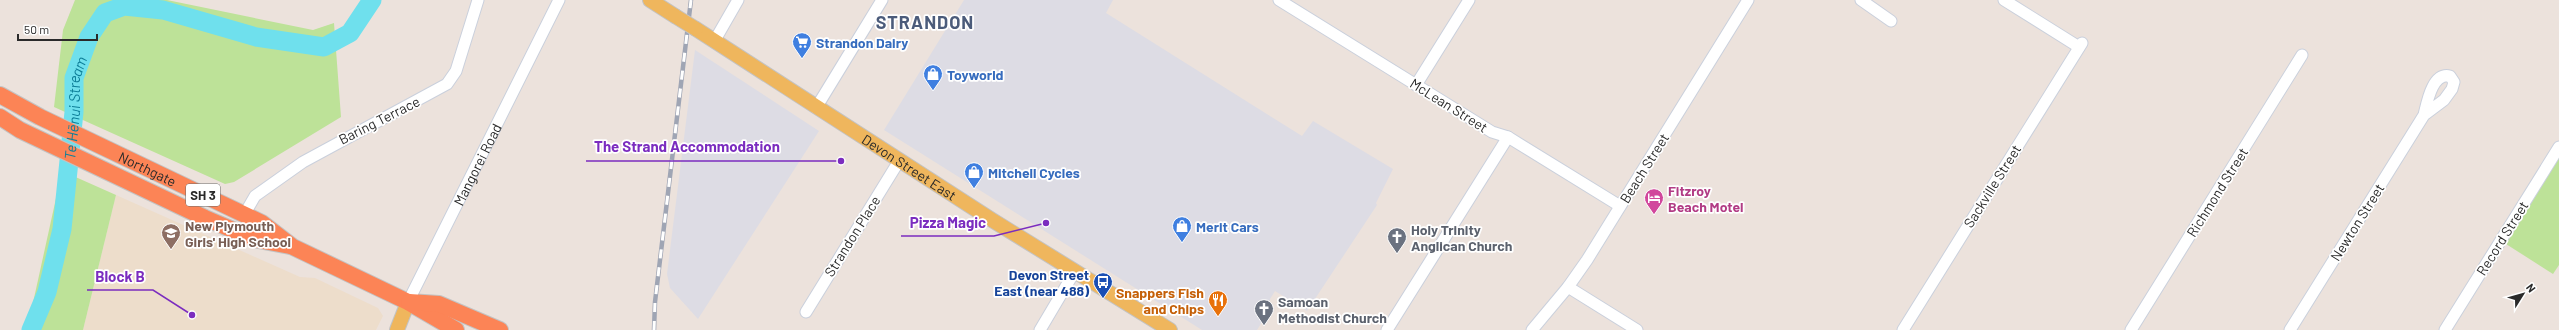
<svg xmlns="http://www.w3.org/2000/svg" width="2559" height="330" font-family="Barlow,sans-serif">
	<style>
		.industrial { fill: #dddce4 }
		.education { fill: #edddcb }
		.green { fill: #bde298 }
		.lines { fill: none; stroke-linecap: round; stroke-linejoin: round }
		.river { stroke: #6fe0ed; stroke-width: 19 }
		.minor-casing { stroke: #cad0dc; stroke-width: 13 }
		.major-casing { stroke: #c3c3c3; stroke-width: 16 }
		.highway-casing { stroke: #c3c3c3; stroke-width: 18 }
		.minor { stroke: #fff; stroke-width: 11 }
		.major { stroke: #efb65d; stroke-width: 14 }
		.highway { stroke: #fc8456; stroke-width: 16 }
		.rail-casing { stroke: #9fa5b4; stroke-width: 4.5 }
		.rail { stroke: #fff; stroke-width: 3; stroke-dasharray: 9; stroke-linecap: butt }
		.major-bridge-casing { stroke: #c3c3c3; stroke-width: 16; stroke-linecap: butt }
		.major-bridge { stroke: #efb65d; stroke-width: 14 }
		.labels { text-anchor: middle; dominant-baseline: central; stroke-width: 3.5; stroke-linejoin: round; paint-order: stroke }
		.shield { fill: #fff; stroke: #6a6a6a; stroke-width: 1 }
		.shield-label { font-size: 13px; font-weight: bold; fill: #2a2a2a }
		.shop-label { font-size: 14px; font-weight: bold; fill: #366cbe; stroke: #fff; text-anchor: start }
		.street-label { font-size: 14px; fill: #2a2a2a; stroke: #fff }
		.hotel-label { font-size: 14px; font-weight: bold; fill: #b23c85; stroke: #fff; text-anchor: start }
		.education-label { font-size: 14px; font-weight: bold; fill: #785e54; stroke: #fff; text-anchor: start }
		.worship-label { font-size: 14px; font-weight: bold; fill: #5b616d; stroke: #fff; text-anchor: start }
		.transit-label { font-size: 14px; font-weight: bold; fill: #164399; stroke: #fff; text-anchor: end }
		.food-label { font-size: 14px; font-weight: bold; fill: #c56008; stroke: #fff; text-anchor: end }
		.water-label { font-size: 15px; font-style: italic; fill: #0e7f99; stroke: #fff }
		.district-label { font-size: 18px; font-weight: bold; letter-spacing: 1px; fill: #4b5b7a; stroke: #fff }
		.leader { fill: none; stroke: #7b2cbf; stroke-width: 1.5 }
		.callout-dot { fill: #7b2cbf; stroke: #fff; stroke-width: 1.5 }
		.callout-label { font-size: 15px; text-anchor: middle; font-weight: bold; fill: #7b2cbf; stroke: #fff; stroke-width: 3.5; stroke-linejoin: round; paint-order: stroke }
	</style>
	<rect width="100%" height="100%" fill="#ece2dc"/>
	<g class="industrial">
		<polygon points="964,0 1113,0 1106,13 1302,136 1313,121 1393,169 1376,203 1377,205 1307,311 1275,291 1270,299 1270,309 1257,330 1202,330 884,130"/>
		<polygon points="695,50 819,131 698,319 670,288 667,274"/>
	</g>
	<polygon class="education" points="116,195 300,277 315,278 378,308 383,316 376,330 83,330"/>
	<g class="green">
		<polygon points="75,0 167,0 313,30 334,23 341,117 234,182 225,184 54,107 63,30"/>
		<polygon points="2559,157 2559,265 2553,274 2506,244"/>
		<polygon points="62,171 116,195 83,330 27,330"/>
	</g>
	<g class="lines">
		<path class="river" id="s1" d="M31,330L47,292L62,229L74,112V78L89,37L105,13L124,6L163,10L256,37L324,47L350,33L372,0"/>
		<defs>
			<g id="minor">
				<polyline points="1279,0 1492,132 1508,137 1620,206"/>
				<polyline points="1861,0 1891,21"/>
				<polyline points="2004,0 2079,47"/>
				<polyline points="715,40 738,0"/>
				<polyline points="1416,85 1469,0"/>
				<polyline points="816,108 882,0"/>
				<polyline points="244,215 255,196 303,162 447,84 456,71 478,0"/>
				<polyline points="1568,287 1637,330"/>
				<path id="s2" d="M408,302L559,0"/>
				<polyline points="806,312 899,161"/>
				<polyline points="1040,330 1075,271"/>
				<polyline points="1387,330 1508,137"/>
				<polyline points="1532,330 1568,287 1587,260 1748,0"/>
				<polyline points="1903,330 2082,43"/>
				<polyline points="2131,330 2302,55"/>
				<path d="M2290,330L2424,115C2427,103 2432,72 2450,76L2454,82L2452,89L2444,100L2424,115"/>
				<polyline points="2445,330 2559,147"/>
			</g>
			<g id="major">
				<polyline points="650,0 675,16"/>
				<path id="s3" d="M696,29L992,220L1170,330"/>
				<polyline points="397,330 408,302"/>
			</g>
			<g id="highway">
				<path id="s4" d="M0,95L40,117L262,223L293,247L408,302L456,330"/>
				<polyline points="0,117 20,130 205,218 254,239 290,246"/>
				<polyline points="409,302 439,304 500,330"/>
			</g>
		</defs>
		<use href="#minor" class="minor-casing"/>
		<use href="#major" class="major-casing"/>
		<use href="#highway" class="highway-casing"/>
		<use href="#minor" class="minor"/>
		<use href="#major" class="major"/>
		<use href="#highway" class="highway"/>
		<defs>
			<polyline id="rail" points="654,330 655,302 691,0"/>
		</defs>
		<use href="#rail" class="rail-casing"/>
		<use href="#rail" class="rail"/>
		<defs>
			<polyline id="major-bridge" points="675,16 696,29"/>
		</defs>
		<use href="#major-bridge" class="major-bridge-casing"/>
		<use href="#major-bridge" class="major-bridge"/>
	</g>
	<defs>
		<symbol id="supermarket-pin" viewBox="-11 -11 22 30"><path d="M0 17L-7.5 6A9.5 9.5 0 1 1 7.5 6Z" fill="#3f7fe0" stroke="#fff"/><path d="M-6-5.5h2.5l.6 2H6L4.5 2H-2.5L-4.4-4H-6ZM-1.5 3.2a1.3 1.3 0 1 0 .1 0ZM3 3.2a1.3 1.3 0 1 0 .1 0Z" fill="#fff"/></symbol>
		<symbol id="shop-pin" viewBox="-11 -11 22 30"><path d="M0 17L-7.5 6A9.5 9.5 0 1 1 7.5 6Z" fill="#3f7fe0" stroke="#fff"/><path d="M-5-2.5h2.3a2.7 3.5 0 0 1 5.4 0H5L5.5 6h-11ZM-1.5-2.5h3a1.5 2.3 0 0 0-3 0Z" fill="#fff"/></symbol>
		<symbol id="hotel-pin" viewBox="-11 -11 22 30"><path d="M0 17L-7.5 6A9.5 9.5 0 1 1 7.5 6Z" fill="#d1479c" stroke="#fff"/><path d="M-6-4.5h1.5V1H6V5H4.5V3h-9V5H-6ZM-4 0a1.8 1.8 0 1 1 3.6 0ZM.5 0V-2.5h3Q6-2.5 6 0Z" fill="#fff"/></symbol>
		<symbol id="school-pin" viewBox="-11 -11 22 30"><path d="M0 17L-7.5 6A9.5 9.5 0 1 1 7.5 6Z" fill="#8d6e63" stroke="#fff"/><path d="M0-5L7-2L0 1L-7-2ZM-4 1L0 2.5L4 1V4Q0 6-4 4Z" fill="#fff"/></symbol>
		<symbol id="church-pin" viewBox="-11 -11 22 30"><path d="M0 17L-7.5 6A9.5 9.5 0 1 1 7.5 6Z" fill="#6b7280" stroke="#fff"/><path d="M-1.2-6h2.4v3.5h3.3v2.4h-3.3V6h-2.4V-.1h-3.3v-2.4h3.3Z" fill="#fff"/></symbol>
		<symbol id="bus-pin" viewBox="-11 -11 22 30"><path d="M0 17L-7.5 6A9.5 9.5 0 1 1 7.5 6Z" fill="#1a4fb4" stroke="#fff"/><path d="M-5-6H5V4H4V6H2V4H-2V6H-4V4H-5ZM-3.5-4V0h7V-4ZM-3.5 1.2v1.5H-2V1.2ZM2 1.2v1.5H3.5V1.2Z" fill="#fff"/></symbol>
		<symbol id="restaurant-pin" viewBox="-11 -11 22 30"><path d="M0 17L-7.5 6A9.5 9.5 0 1 1 7.5 6Z" fill="#e8710a" stroke="#fff"/><path d="M-5-6h1v4h1v-4h1v4h1v-4h1v5L-1.5 .5V6h-2V.5L-5-1ZM5-6V6H3V1.5H1.5Q1.5-4 5-6Z" fill="#fff"/></symbol>
	</defs>
	<g fill-rule="evenodd">
		<use href="#supermarket-pin" x="791" y="31" width="22" height="30"/>
		<use href="#shop-pin" x="922" y="63" width="22" height="30"/>
		<use href="#shop-pin" x="963" y="161" width="22" height="30"/>
		<use href="#hotel-pin" x="1643" y="187" width="22" height="30"/>
		<use href="#shop-pin" x="1171" y="215" width="22" height="30"/>
		<use href="#school-pin" x="160" y="222" width="22" height="30"/>
		<use href="#church-pin" x="1386" y="226" width="22" height="30"/>
		<use href="#bus-pin" x="1092" y="271" width="22" height="30"/>
		<use href="#restaurant-pin" x="1207" y="289" width="22" height="30"/>
		<use href="#church-pin" x="1253" y="298" width="22" height="30"/>
	</g>
	<g class="labels">
		<rect class="shield" x="186" y="184" width="34" height="22" rx="3"/>
		<g class="shield-label">
			<text x="203" y="195">SH 3</text>
		</g>
		<g class="shop-label">
			<text x="816" y="42">Strandon Dairy</text>
			<text x="947" y="74">Toyworld</text>
			<text x="988" y="172">Mitchell Cycles</text>
			<text x="1196" y="226">Merit Cars</text>
		</g>
		<g class="street-label">
			<text transform="translate(1449 105) rotate(32)">McLean Street</text>
			<text transform="translate(379 120) rotate(-27)">Baring Terrace</text>
			<text stroke="none"><textPath href="#s2" startOffset="154">Mangorei Road</textPath></text>
			<text stroke="none"><textPath href="#s3" startOffset="254">Devon Street East</textPath></text>
			<text transform="translate(1644 168) rotate(-58)">Beach Street</text>
			<text stroke="none"><textPath href="#s4" startOffset="165">Northgate</textPath></text>
			<text transform="translate(1992 186) rotate(-58)">Sackville Street</text>
			<text transform="translate(2217 192) rotate(-58)">Richmond Street</text>
			<text transform="translate(2357 222) rotate(-58)">Newton Street</text>
			<text transform="translate(852 236) rotate(-58)">Strandon Place</text>
			<text transform="translate(2502 238) rotate(-58)">Record Street</text>
		</g>
		<g class="hotel-label">
			<text x="1668" y="190">Fitzroy<tspan x="1668" dy="16">Beach Motel</tspan></text>
		</g>
		<g class="education-label">
			<text x="185" y="225">New Plymouth<tspan x="185" dy="16">Girls' High School</tspan></text>
		</g>
		<g class="worship-label">
			<text x="1411" y="229">Holy Trinity<tspan x="1411" dy="16">Anglican Church</tspan></text>
			<text x="1278" y="301">Samoan<tspan x="1278" dy="16">Methodist Church</tspan></text>
		</g>
		<g class="transit-label">
			<text x="1089" y="274">Devon Street<tspan x="1089" dy="16">East (near 488)</tspan></text>
		</g>
		<g class="food-label">
			<text x="1204" y="292">Snappers Fish<tspan x="1204" dy="16">and Chips</tspan></text>
		</g>
		<g class="water-label">
			<text stroke="none"><textPath href="#s1" startOffset="228">Te Hēnui Stream</textPath></text>
		</g>
		<g class="district-label">
			<text x="925" y="22">STRANDON</text>
		</g>
	</g>
	<path class="leader" d="M841 161L788 161H586M1046 223L994 236H901M192 315L153 290H87"/>
	<g class="callout-dot">
		<circle cx="841" cy="161" r="4"/>
		<circle cx="1046" cy="223" r="4"/>
		<circle cx="192" cy="315" r="4"/>
	</g>
	<g class="callout-label">
		<text x="687" y="152">The Strand Accommodation</text>
		<text x="948" y="228">Pizza Magic</text>
		<text x="120" y="282">Block B</text>
	</g>
	<g transform="translate(2523 294) rotate(53)" stroke="#ffffff" stroke-width="3" paint-order="stroke">
	<path d="M0-3L7 15L0 10L-7 15Z" fill="#2a2a2a"/>
	<text y="-6" font-size="11" font-weight="bold" text-anchor="middle" fill="#2a2a2a">N</text>
	</g>
	<path d="M18 34v6h79v-6" fill="none" stroke="#2a2a2a" stroke-width="2"/>
	<text x="24" y="34" font-size="12" fill="#2a2a2a" stroke="#ffffff" stroke-width="3" paint-order="stroke">50 m</text>
</svg>
